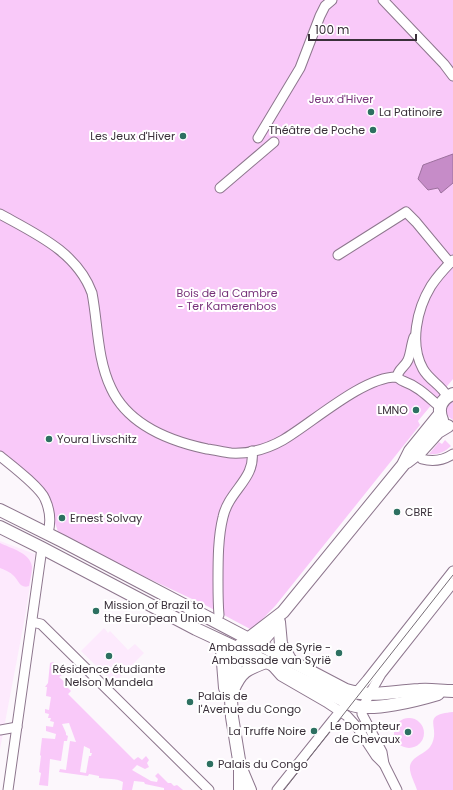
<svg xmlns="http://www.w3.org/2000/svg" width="453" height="790" font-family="Poppins,sans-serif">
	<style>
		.built { fill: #fdeafd }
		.green { fill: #f9c9f9; fill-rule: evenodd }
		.water { fill: #c68cc8; stroke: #9c709d }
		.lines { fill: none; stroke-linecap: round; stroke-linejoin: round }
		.minor-casing { stroke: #8d768d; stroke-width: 11 }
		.major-casing { stroke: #8d768d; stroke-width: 14 }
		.minor { stroke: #fff; stroke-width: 9 }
		.major { stroke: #fff; stroke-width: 12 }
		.tram { stroke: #766d76; stroke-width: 1 }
		.poi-dot { fill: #2d7061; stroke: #fff; stroke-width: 1.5 }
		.labels { text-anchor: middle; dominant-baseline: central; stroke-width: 4; stroke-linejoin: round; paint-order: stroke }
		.park-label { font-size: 11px; fill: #77327a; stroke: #fff }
		.poi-label { font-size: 11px; fill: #3a303a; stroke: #fff; text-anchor: start }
	</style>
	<rect width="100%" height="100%" fill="#fcf7fc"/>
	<g class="built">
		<polygon points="0,541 35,554 25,617 0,749"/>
		<polygon points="104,628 108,633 110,631 128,650 135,644 144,653 114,683 81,651"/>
	</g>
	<g class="green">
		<polygon points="0,0 453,0 453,379 418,421 420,425 276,605 252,630 207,606 60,537 48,504 0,453"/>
		<path d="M453,401V420C444,415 444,406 453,401Z"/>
		<path d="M445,440L451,446C445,452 438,455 429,454L439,442L442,444Z"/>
		<path d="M0,543C10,548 31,553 32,567C32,573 30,580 29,586C20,589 19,581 14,576C10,572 5,570 0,568Z"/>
		<path d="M53,662L61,671L59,672L62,675L59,677L69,686L67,687L71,691L68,694L134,760L138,757L142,760L146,756L149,760L147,763L149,767L145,769L137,765L132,770L151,781L157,782L158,779L155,776L158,773L168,783H171L174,786L177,785L183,790H164V788L145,784L144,782L134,781L132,790H122L123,782C116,778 107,779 99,778V776L89,774L88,776L59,772L60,769L66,770L70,741L76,742L69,723L62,724L66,733V735L68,736L67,741H64L61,761L50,759L48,786L39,785L41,773L39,772L41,756L40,755L42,738L55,739L56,734L46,731V726L53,727L54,722L50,721L51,718H48L49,714L45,713V709L49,710L51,697L46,696L47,687H45L48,683L50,663ZM84,746L90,749V753H92L91,756H89L86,773L80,772Z"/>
		<path d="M453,712V790H417C415,783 409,773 410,766C411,757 425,754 430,747C443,728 418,715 453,712Z"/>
		<circle cx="409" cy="733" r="15"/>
	</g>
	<polygon class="water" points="453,154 453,183 441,193 438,188 428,190 418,179 423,165"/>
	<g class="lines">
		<defs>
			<g id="minor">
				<polyline points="383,0 444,64 453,76"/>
				<polyline points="258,138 300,68 320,16 325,6 332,0"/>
				<polyline points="220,188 274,142"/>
				<path d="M0,214C36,234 77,252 92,293C98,324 97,359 111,388C128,425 169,441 207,449C215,450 223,452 231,453C249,454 267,449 283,440C312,423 363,377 396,377C398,377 400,380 403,381C419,387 427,396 440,407"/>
				<polyline points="338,255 406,212 416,222 450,263"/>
				<path d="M397,377C398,369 405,367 408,360C411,353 411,345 414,337"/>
				<path d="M447,396C441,385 429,380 423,369C409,344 417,309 431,286C437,277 445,268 453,260"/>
				<path d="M420,452V456L422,459C433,462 444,460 453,454"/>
				<path d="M0,456C11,465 40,487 45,499C50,510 51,522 48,533"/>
				<path d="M219,615C218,604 218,593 218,581C218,560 218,537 223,517C229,490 256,479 252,451"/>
				<polyline points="32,622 41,624 209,790"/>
				<polyline points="273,667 281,676 326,702 347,716 357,727 376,756 384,764 397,790"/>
				<polyline points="0,730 17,727"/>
				<polyline points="384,764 382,752 362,714 363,707 369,695 381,674 453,583"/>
				<polyline points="8,790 42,548"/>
				<polyline points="277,790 333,720 367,680 453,571"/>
			</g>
			<g id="major">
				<path d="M442,420C437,408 441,399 453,394"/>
				<polyline points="407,462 420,452 438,432 448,426"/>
				<path d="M0,510L62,541L346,690C371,698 393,691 419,690C430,689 442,691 453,691"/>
				<path d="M0,527L42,548L196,629L271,664L352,705C372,712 418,700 438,694"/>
				<polyline points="279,622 281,644 291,661"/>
				<polyline points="222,650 225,688"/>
				<polyline points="223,658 283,612 403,465 410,451 440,414"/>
				<path d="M233,690C241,671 247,669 266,662"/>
				<polyline points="242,771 250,790"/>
				<polyline points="240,790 240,766 232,717 230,681 233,669 239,660 264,639 278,623"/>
			</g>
		</defs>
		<use href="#minor" class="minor-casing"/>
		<use href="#major" class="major-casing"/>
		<use href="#minor" class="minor"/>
		<use href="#major" class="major"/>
		<polyline class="tram" points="284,790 453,575"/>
	</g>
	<g class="poi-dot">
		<circle cx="371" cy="112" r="4"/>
		<circle cx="373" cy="130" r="4"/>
		<circle cx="183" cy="136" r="4"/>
		<circle cx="416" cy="410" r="4"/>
		<circle cx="49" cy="439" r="4"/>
		<circle cx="397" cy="512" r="4"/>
		<circle cx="62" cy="518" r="4"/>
		<circle cx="96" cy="611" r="4"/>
		<circle cx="339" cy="653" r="4"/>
		<circle cx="109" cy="656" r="4"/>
		<circle cx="190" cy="702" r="4"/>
		<circle cx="314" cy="731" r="4"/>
		<circle cx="408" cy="732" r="4"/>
		<circle cx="210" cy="764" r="4"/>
	</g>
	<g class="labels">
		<g class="park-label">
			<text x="341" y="99">Jeux d'Hiver</text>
			<text x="227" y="293">Bois de la Cambre<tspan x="227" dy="13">- Ter Kamerenbos</tspan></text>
		</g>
		<g class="poi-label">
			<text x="379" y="112">La Patinoire</text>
			<text x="365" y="130" text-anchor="end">Théâtre de Poche</text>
			<text x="175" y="136" text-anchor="end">Les Jeux d'Hiver</text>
			<text x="408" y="410" text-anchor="end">LMNO</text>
			<text x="57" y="439">Youra Livschitz</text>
			<text x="405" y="512">CBRE</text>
			<text x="70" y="518">Ernest Solvay</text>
			<text x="104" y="605">Mission of Brazil to<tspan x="104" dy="13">the European Union</tspan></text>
			<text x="331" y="647" text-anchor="end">Ambassade de Syrie -<tspan x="331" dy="13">Ambassade van Syrië</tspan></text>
			<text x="109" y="669" text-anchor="middle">Résidence étudiante<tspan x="109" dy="13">Nelson Mandela</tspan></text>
			<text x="198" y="696">Palais de<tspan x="198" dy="13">l'Avenue du Congo</tspan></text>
			<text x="400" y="726" text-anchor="end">Le Dompteur<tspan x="400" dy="13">de Chevaux</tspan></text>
			<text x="306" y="731" text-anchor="end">La Truffe Noire</text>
			<text x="218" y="764">Palais du Congo</text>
		</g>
	</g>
	<path d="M309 34v6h107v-6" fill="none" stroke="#3a303a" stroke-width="2"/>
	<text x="315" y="34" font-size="12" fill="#3a303a" stroke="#ffffff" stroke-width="3" paint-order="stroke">100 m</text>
</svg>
